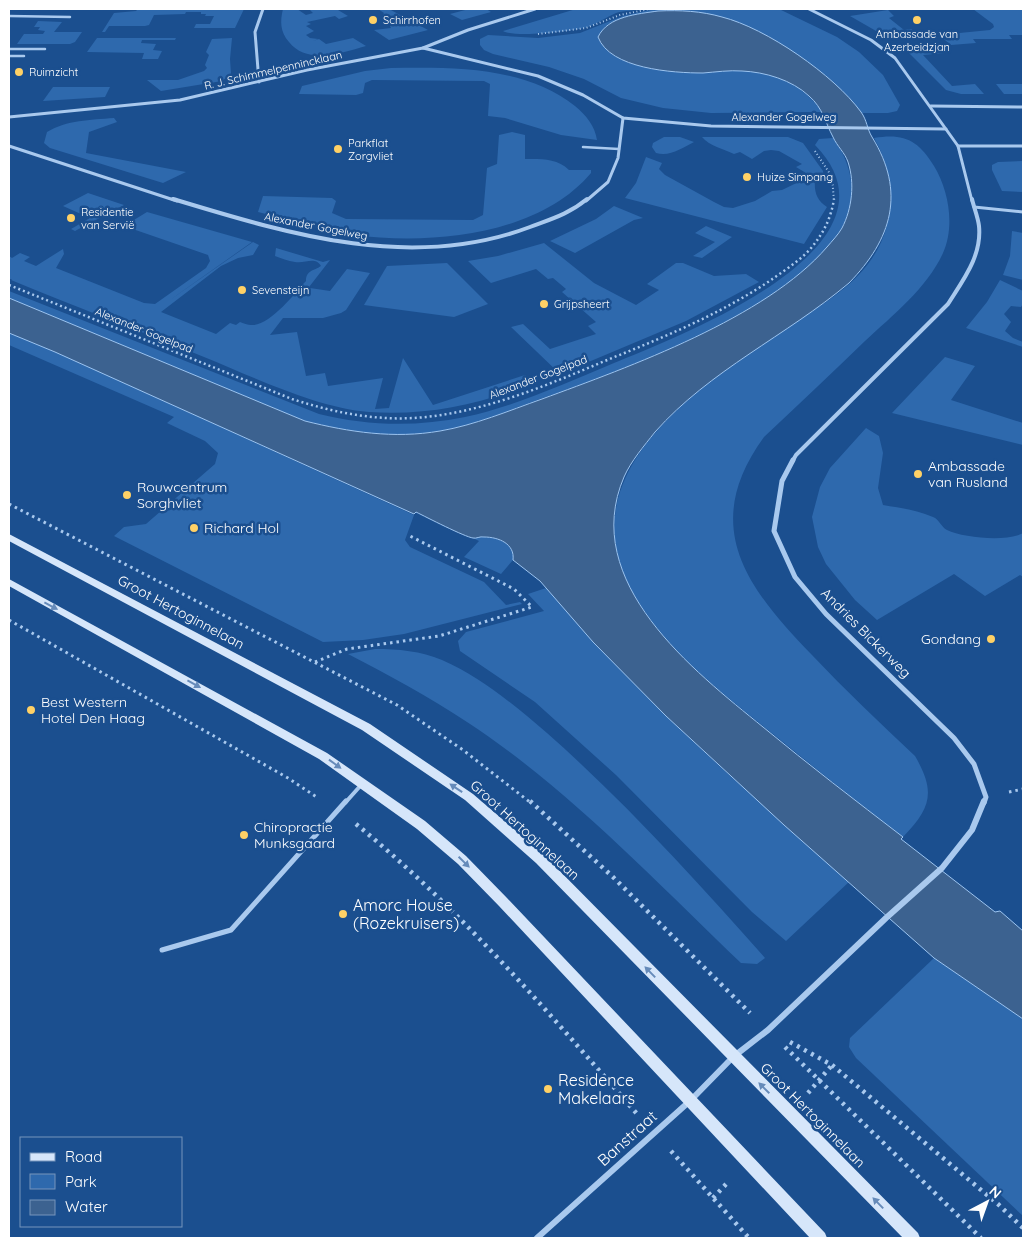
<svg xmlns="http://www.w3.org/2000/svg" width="1032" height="1247" font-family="Quicksand,sans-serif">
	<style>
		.green { fill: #2e69ad }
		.water { fill: #3c6290; stroke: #9cc4f0 }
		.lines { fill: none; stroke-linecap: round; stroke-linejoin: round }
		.path-far3 { stroke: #a9c9ee; stroke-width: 2; stroke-dasharray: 1 2.5; stroke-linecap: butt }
		.path-far2 { stroke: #a9c9ee; stroke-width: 2.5; stroke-dasharray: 2 3; stroke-linecap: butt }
		.path-far1 { stroke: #a9c9ee; stroke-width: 3; stroke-dasharray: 2.5 4; stroke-linecap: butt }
		.path { stroke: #a9c9ee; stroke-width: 4.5; stroke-dasharray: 3 5; stroke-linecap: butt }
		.service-far3 { stroke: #a9c9ee; stroke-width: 2.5 }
		.service-far2 { stroke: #a9c9ee; stroke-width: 3 }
		.service-far1 { stroke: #a9c9ee; stroke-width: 4 }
		.service { stroke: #a9c9ee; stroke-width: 5 }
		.minor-far3 { stroke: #a9c9ee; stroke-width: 3 }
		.minor-far2 { stroke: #a9c9ee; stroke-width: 4 }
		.minor-far1 { stroke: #a9c9ee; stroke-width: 5 }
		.minor { stroke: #a9c9ee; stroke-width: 6 }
		.secondary { fill: #d6e6fa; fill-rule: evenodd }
		.oneway { fill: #668bba }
		.poi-dot { fill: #ffd166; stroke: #1b4f8f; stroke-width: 2 }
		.labels { text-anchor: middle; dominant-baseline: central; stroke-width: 5; stroke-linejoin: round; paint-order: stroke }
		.far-poi-label { font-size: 11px; fill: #fff; stroke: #1b4f8f; text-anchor: start }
		.far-street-label { font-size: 11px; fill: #fff; stroke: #1b4f8f }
		.poi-label { font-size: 14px; fill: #fff; stroke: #1b4f8f; text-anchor: start }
		.street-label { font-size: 14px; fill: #fff; stroke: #1b4f8f }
		.near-poi-label { font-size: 16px; fill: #fff; stroke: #1b4f8f; text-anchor: start }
		.near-street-label { font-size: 16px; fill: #fff; stroke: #1b4f8f }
	</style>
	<rect width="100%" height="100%" fill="#1b4f8f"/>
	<g class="green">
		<polygon points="138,9 244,9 235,28 194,28 196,24 210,24 214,16 205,16 206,14 201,14 201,12 186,12 185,14 154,15 149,25 145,26 109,26 105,32 102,32 114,13 136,11"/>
		<path d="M283,9H297L306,15L313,13L310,10L340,9L338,10L348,16L339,19L335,16L307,22L311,24L306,26L314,31L306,35L310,38L318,39L313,41L319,39L326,44L353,38L366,46C341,53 307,65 289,42C280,32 280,21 283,9Z"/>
		<polygon points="378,9 389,9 428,30 389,40 374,30 391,28 390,26 397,24 383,15 384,13"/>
		<polygon points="469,9 486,9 491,12 462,20 450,14"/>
		<path d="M576,9H643C635,11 625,10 616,13C607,17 598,23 588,27C573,31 516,38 503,31Z"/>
		<path d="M654,9H779L837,37L859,52L883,75L900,105L897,111L888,113H862C805,49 728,0 639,14C624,17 605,21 598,37C610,69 672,73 702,73C714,72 727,70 740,70C753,71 769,75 782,79C799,86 812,98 823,112L711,113L663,108L621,98L584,79L549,67L493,54L484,50L480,45V39L488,35L538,38L580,33L623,16Z"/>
		<polygon points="973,9 1023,9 1023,35 1009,35 1012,39 973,39 976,43 951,45 939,35 990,30 994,27 993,24"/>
		<polygon points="888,10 894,16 889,18 904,30 911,29 918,35 890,39 850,16"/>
		<polygon points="38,21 62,22 54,32 82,32 75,42 70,44 17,44 24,34 43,34 45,31 38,30 40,27 34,27"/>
		<polygon points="97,38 176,38 175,40 142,40 141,43 156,44 153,50 162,51 158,59 142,59 144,53 87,52"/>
		<polygon points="232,38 230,59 231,74 222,81 161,91 147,80 178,80 204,71 207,68 205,65 209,55 206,52 212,39"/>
		<polygon points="938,47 945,53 923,55 952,86 975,84 984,94 961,94 946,90 906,50"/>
		<path d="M391,68C452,67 525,66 575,106C586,115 595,126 597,140L561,135L505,118L488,116L490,84L484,81L372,80L365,83L363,93L356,95L299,94L302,86L365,71Z"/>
		<polygon points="996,84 1023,84 1023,94 1004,94"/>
		<polygon points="53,87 110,87 105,97 43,101"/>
		<path d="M114,118L117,122L89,132L86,153L186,172L163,183L50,148L44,143L47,132C67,120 90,120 114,118Z"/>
		<path d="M512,132L525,135V159C541,159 557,158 569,170H591V173C538,236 430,245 354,235C322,230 290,220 258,212L263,196L332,198L336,201L332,213L346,219L473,220L483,215L487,168L497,164L499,135Z"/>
		<path d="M664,137H680L694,142C682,148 670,157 656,153L652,147L653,143Z"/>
		<path d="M702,137H788L803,143L823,171L824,183L815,181C814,192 817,201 827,207L804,244L625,198L636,183L646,157L662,163L659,169L665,175L714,202L724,207L733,208L755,201L772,191L782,190L811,176L796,167L802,164L779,151L771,150L764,151L752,159L740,152L734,154C724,149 709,146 702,137Z"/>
		<path d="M833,138C853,165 859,199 841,229C795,307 623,370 540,399C507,411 474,425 439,431C394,439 349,432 305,421L9,298V291L319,414C367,426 417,427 465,417C516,406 566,383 614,363C682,335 914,246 815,145L819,139Z"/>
		<path d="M874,138C904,133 918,140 934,166C949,191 955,226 943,253C927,288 893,315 865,341C832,373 798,405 764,437C699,526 747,588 812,655C845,690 880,723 915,756C936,792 931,808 903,837C859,803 816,769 773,734C721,692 667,652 633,593C566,475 695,390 778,333C809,312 845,294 868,264C897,226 897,178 874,138Z"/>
		<polygon points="1023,161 1023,192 1002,191 992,170 992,165 998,162"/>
		<polygon points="88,193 124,205 75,231 71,229 90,218 63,206"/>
		<polygon points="614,206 643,218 634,220 575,253 550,241 596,219"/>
		<path d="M147,212L252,242L167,302L253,242L259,245L253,255L238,258L221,266L161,312L216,334L230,323L236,325L240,322C243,323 248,325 251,325C269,327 295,293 306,281C306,270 314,271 321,266C315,256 305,264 295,262C288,261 281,258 275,256L276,248L323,262L330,260L299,300L310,288L330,291L347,269L370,273L346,310L341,313L323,318H283L270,335L297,332L306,376L325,373L328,386L383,378L375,409L389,408L403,358L433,405L525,375L535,383C480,404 429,416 369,412C317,408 253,377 204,357C140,331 76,307 11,280L12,279H9V256L12,258L20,253L30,257L24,261L36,266L63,249L64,254L56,268L144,303L155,304L206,268L210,261L208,255L124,226Z"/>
		<polygon points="706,226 732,237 702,258 693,256 715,242 695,233"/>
		<polygon points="1012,231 1023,233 1023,280 1003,275 1010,256"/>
		<polygon points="544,243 594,283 636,305 659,290 647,284 676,263 683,263 714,276 746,274 759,282 686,321 560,374 511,327 523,324 550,349 596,334 588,326 596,322 562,292 566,289 553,278 548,279 536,269 491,283 468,261 498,256"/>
		<polygon points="447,263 488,304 454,317 364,305 387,266"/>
		<polygon points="1000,280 1023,291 1023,304 1021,307 1011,306 1004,314 1011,322 1005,331 1013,338 1023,342 1023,347 966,328 987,302"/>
		<polygon points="9,333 56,352 414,515 405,540 410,547 484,582 506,605 520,602 522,604 404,634 363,640 323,642 114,536 124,527 146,524 215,464 218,453 205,441 167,423 174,417 9,345"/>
		<polygon points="945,357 975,366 951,400 1023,423 1023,445 892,413"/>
		<path d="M866,428L879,436L883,453L878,488L883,505C900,508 917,510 933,517C939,519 941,527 947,530C963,538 1008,542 1023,533V577L1020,575L985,596L954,574L877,620L855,600L826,564L818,547L812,517L820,487L830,468Z"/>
		<path d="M478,537C494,536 515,541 513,560L501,574L464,557L479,541L473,538Z"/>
		<polygon points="546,588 666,716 728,774 850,881 786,941 752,912 616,775 535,702 460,651 458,641 466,632 544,611 528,594"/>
		<path d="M375,649C398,649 421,651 442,660C481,677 514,705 547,733C625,802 696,880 765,958L757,964L741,963C653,879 569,789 467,722C429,697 389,675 348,654Z"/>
		<polygon points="934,958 1023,1019 1023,1216 856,1058 849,1047 850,1038"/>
	</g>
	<path class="water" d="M658,11C680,10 701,11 722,17C766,28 834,75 861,112C867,120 867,129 872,137C906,192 892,239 849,283C786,336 710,370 655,432C644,446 631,461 624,477C579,582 694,671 763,727C809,765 856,801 903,837L901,839L995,912L1000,911L1023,931V1019L934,958L784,825L666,716L593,642L540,581L513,560C515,544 499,537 484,537C480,536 476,539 473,538C465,537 426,517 416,512L414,514L55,352L9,333V298L305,421C349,432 394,439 440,431C475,425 508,411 542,399C629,367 766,318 827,247C832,241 838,235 842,228C852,209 855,183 848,162C845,153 837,146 833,137C825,122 823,108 809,96C792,80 765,72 742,71C729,70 716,72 703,73C673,73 610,69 598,37C608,16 638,14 658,11Z"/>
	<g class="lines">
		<g class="path-far3">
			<polyline points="538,34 586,28 620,15 649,9"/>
			<polyline points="815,151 832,177 834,201"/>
		</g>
		<path class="path-far2" d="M9,285L292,399C335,413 380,422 426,417C491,410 552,383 612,358C667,336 722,313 771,280C785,270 801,260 812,247C824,232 831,218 834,199"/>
		<g class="path-far1">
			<polyline points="9,504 397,705 463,750 531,803"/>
			<polyline points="9,620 288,778 318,798"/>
			<polyline points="315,662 347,649 439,636 532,607 514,589 410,536"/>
			<polyline points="1009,792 1023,789"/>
		</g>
		<g class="path">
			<polyline points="530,801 613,877 750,1013"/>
			<path d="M356,824C461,910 549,1013 638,1115"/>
			<polyline points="790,1042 832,1065 999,1205 1023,1228"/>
			<polyline points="785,1047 981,1238"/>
			<polyline points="808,1093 832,1065"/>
			<polyline points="671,1151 749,1238"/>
			<polyline points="713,1198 729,1181"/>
		</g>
		<g class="service-far3">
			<polyline points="9,16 70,17"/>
			<polyline points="9,49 45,49"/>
			<polyline points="9,56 24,56"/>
			<polyline points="583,147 619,149"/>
		</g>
		<polyline class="service-far2" points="974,207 1023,212"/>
		<polyline class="service-far1" points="345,803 362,784"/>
		<polyline class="service" points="162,950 231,930 346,801"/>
		<g class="minor-far3">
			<polyline points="809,9 871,40 895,58 958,146 972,201"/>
			<polyline points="423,48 538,76 583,95 623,118 711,126 946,129"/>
			<polyline points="259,82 255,32 263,9"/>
			<polyline points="931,106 1023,107"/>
			<polyline points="9,117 180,100 307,70 423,48 468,30 535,9"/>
			<polyline points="9,146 177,201"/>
			<polyline points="958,146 1023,146"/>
			<polyline points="586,201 608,182 618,158 623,118"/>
		</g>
		<g class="minor-far2">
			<path d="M173,199C289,234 411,272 530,227C551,219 569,214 587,199"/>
			<path d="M792,462L796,455L948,304C963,280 982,256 979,226C978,217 974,208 972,199"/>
		</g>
		<polyline class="minor-far1" points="793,460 782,481 774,531 795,577 826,614 954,738 974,764 986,797 984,803"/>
		<polyline class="minor" points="537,1238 691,1100 733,1057 768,1030 886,918 942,868 972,830 984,801"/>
		<g class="secondary">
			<polygon points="9,534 370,724 473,794 544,855 918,1233 920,1238 903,1238 536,863 465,800 362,730 9,541"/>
			<polygon points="9,579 327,753 425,821 466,856 507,898 825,1233 827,1238 810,1238 499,906 458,864 417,829 319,759 9,586"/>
		</g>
	</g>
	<defs><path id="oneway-solid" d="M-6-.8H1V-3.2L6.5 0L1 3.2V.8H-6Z" transform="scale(1.25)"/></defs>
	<g class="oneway">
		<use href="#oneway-solid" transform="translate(51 606) rotate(28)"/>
		<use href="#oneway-solid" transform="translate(194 684) rotate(29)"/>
		<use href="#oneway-solid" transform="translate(335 764) rotate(36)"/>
		<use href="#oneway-solid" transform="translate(456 788) rotate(-146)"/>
		<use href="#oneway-solid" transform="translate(464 862) rotate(44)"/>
		<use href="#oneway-solid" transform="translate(650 972) rotate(-134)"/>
		<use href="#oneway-solid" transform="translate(764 1088) rotate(-135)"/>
		<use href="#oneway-solid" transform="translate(878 1203) rotate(-134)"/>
	</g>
	<g class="poi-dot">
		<circle cx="373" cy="20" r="5"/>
		<circle cx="917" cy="20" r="5"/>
		<circle cx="19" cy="72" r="5"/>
		<circle cx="338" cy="149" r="5"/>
		<circle cx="747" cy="177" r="5"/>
		<circle cx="71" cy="218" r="5"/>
		<circle cx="242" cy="290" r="5"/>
		<circle cx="544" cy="304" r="5"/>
		<circle cx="918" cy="474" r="5"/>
		<circle cx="127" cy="495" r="5"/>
		<circle cx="194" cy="528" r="5"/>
		<circle cx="991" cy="639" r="5"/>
		<circle cx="31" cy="710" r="5"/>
		<circle cx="244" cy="835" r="5"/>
		<circle cx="343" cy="914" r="5"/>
		<circle cx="548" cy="1089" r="5"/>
	</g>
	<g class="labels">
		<g class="far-poi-label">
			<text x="383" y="20">Schirrhofen</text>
			<text x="917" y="34" text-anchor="middle">Ambassade van<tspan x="917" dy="13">Azerbeidzjan</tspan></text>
			<text x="29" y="72">Ruimzicht</text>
			<text x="348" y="143">Parkflat<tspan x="348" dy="13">Zorgvliet</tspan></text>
			<text x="757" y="177">Huize Simpang</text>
			<text x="81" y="212">Residentie<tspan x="81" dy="13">van Servië</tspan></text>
			<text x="252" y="290">Sevensteijn</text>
			<text x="554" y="304">Grijpsheert</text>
		</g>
		<g class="far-street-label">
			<text transform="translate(273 70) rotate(-13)">R. J. Schimmelpennincklaan</text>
			<text x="784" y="117">Alexander Gogelweg</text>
			<text transform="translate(316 226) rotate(11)">Alexander Gogelweg</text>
			<text transform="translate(144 330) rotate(22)">Alexander Gogelpad</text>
			<text transform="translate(538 377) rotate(-21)">Alexander Gogelpad</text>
		</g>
		<g class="poi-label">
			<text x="928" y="466">Ambassade<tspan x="928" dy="16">van Rusland</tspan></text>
			<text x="137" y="487">Rouwcentrum<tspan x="137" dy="16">Sorghvliet</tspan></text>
			<text x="204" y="528">Richard Hol</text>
			<text x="981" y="639" text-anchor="end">Gondang</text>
			<text x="41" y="702">Best Western<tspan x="41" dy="16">Hotel Den Haag</tspan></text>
			<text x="254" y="827">Chiropractie<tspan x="254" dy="16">Munksgaard</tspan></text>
		</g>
		<g class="street-label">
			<text transform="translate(181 612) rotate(28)">Groot Hertoginnelaan</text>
			<text transform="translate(866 633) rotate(45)">Andries Bickerweg</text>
			<text transform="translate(525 830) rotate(42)">Groot Hertoginnelaan</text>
			<text transform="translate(813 1115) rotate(45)">Groot Hertoginnelaan</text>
		</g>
		<g class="near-poi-label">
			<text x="353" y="905">Amorc House<tspan x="353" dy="18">(Rozekruisers)</tspan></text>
			<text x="558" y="1080">Residence<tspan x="558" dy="18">Makelaars</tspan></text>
		</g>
		<g class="near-street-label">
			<text transform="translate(627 1138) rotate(-42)">Banstraat</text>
		</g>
	</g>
	<rect width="1032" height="1247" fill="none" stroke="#ffffff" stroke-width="20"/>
	<rect x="20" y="1137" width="162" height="90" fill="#1b4f8f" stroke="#7695bc"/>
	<rect x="30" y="1153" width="25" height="8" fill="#d6e6fa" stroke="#7695bc"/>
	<text x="65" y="1162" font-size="15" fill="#ffffff">Road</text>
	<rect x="30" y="1174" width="25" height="15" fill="#2e69ad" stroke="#7695bc"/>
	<text x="65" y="1187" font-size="15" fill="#ffffff">Park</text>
	<rect x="30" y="1200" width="25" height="15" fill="#3c6290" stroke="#7695bc"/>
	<text x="65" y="1212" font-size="15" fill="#ffffff">Water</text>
	<g transform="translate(987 1202) rotate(41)" stroke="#1b4f8f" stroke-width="4" paint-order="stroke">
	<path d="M0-4L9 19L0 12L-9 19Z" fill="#ffffff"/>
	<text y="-8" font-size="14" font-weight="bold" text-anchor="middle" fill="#ffffff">N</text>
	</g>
</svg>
